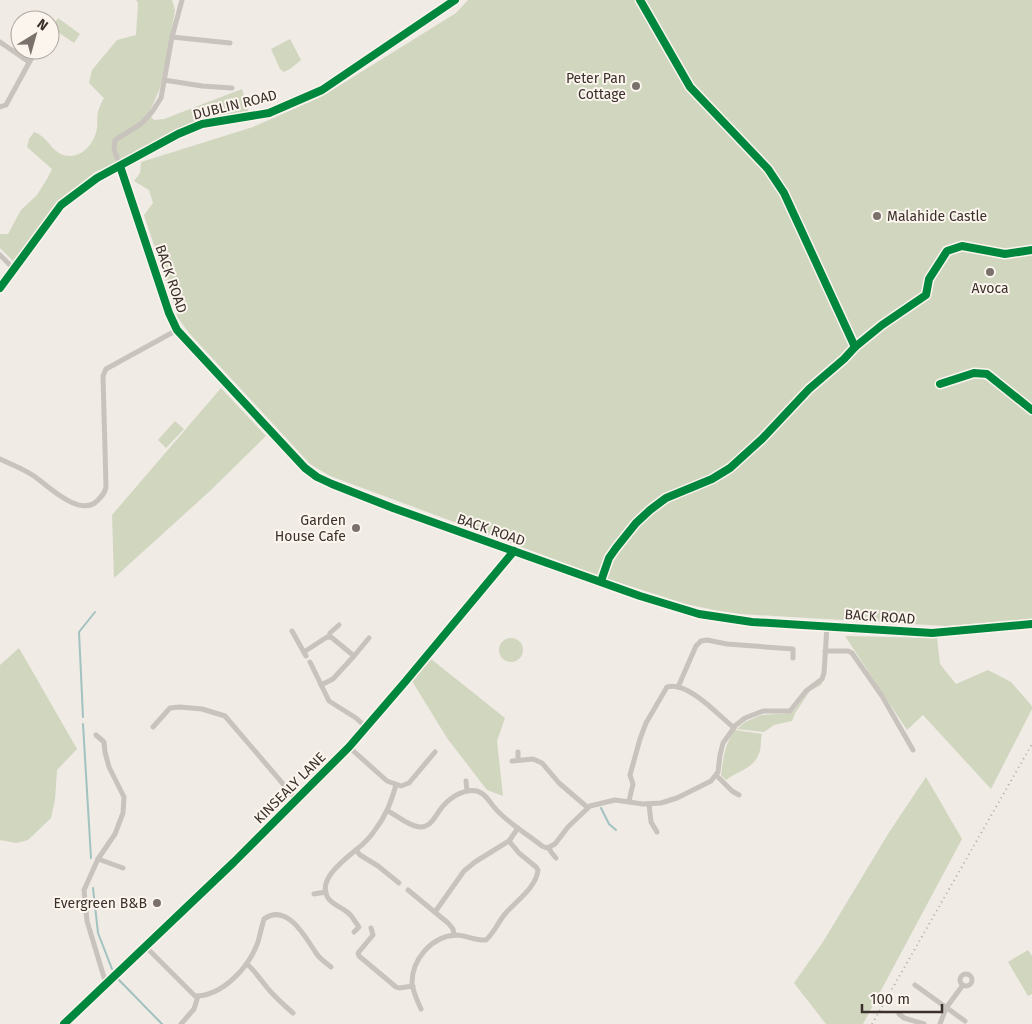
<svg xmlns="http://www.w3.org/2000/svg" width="1032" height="1024" font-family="'Fira Sans',sans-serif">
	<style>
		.green { fill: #d1d6bf }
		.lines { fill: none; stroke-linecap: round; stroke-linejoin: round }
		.stream { stroke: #a1c2c1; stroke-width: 2 }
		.minor { stroke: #c9c3be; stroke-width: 5 }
		.tertiary { stroke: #c9c3be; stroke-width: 6 }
		.secondary { stroke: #bab3ae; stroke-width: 7 }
		.rail { stroke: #b1aca8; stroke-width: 2; stroke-dasharray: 1 4; stroke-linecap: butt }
		.cycleway-casing { stroke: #fbf5ee; stroke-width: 11 }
		.cycleway { stroke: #00873e; stroke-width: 8 }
		.poi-dot { fill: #7a716c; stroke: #fbf5ee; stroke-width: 2 }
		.labels { text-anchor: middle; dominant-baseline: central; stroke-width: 4; stroke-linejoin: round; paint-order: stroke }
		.poi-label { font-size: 14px; fill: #3b302b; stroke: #fbf5ee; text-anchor: end }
		.street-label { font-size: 14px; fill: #3b302b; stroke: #fbf5ee }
	</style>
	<rect width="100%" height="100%" fill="#f0ebe5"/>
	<g class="green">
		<path d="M136,0H172L175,10L166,60L160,88L151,109L150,116L154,120L164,119L242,89L249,114L199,121L125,160L95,172L58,203L14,262L0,248V234H8L21,210L37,195L47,179L52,169L27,147L29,139L34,132C48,137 50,149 61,154C79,162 95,144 97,128C98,122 96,115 99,109C100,105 102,102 104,98L89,83L92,70L117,40L136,35L138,3Z"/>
		<polygon points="468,0 1032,0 1032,619 946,626 740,614 714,610 686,604 608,579 330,476 310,464 189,333 178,318 144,215 153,203 149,190 134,181 140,173 141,162 253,127 321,97 456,13"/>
		<polygon points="58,18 80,34 74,43 52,28"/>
		<polygon points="290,39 301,60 290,69 284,72 280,69 271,49"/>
		<polygon points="221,388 266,436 211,490 114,578 112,515"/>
		<polygon points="175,421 184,429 166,448 158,440"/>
		<polygon points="845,636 937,638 940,664 956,684 988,670 1011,682 1032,706 1032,709 991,789 923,715 907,730"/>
		<circle cx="511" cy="650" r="12"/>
		<polygon points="19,648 77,749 57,770 55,800 51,818 28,840 16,843 0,840 0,665"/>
		<polygon points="431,659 505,718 497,741 503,796 487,790 447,738 412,681"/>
		<polygon points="823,681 821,685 810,691 795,713 792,721 774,725 764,732 737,729 745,722 761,715 792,713 809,691"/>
		<path d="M735,730L762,734C760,740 762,747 759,753C754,769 737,771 726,780L721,775C724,756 724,746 735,730Z"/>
		<polygon points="926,777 962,839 863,1024 826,1024 794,983 823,942 888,834"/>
		<polygon points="1028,950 1032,956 1032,994 1028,996 1008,962"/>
	</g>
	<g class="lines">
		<g class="stream">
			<polyline points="83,717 79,632 95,612"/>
			<polyline points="83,724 91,858"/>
			<polyline points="601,808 609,824 616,830"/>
			<polyline points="93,888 98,933 112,969"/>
			<polyline points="118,979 162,1024"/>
		</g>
		<g class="minor">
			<polyline points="172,37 230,43"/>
			<polyline points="0,42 29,62"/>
			<polyline points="164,80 202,86 232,88"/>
			<polyline points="0,107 6,105 36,50"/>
			<polyline points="120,166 114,149 115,140 141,124 152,112 161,98 172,37 182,0"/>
			<polyline points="0,255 14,269"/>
			<path d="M0,459C12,465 27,470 38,479C51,489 82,518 98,500C102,496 105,493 106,487L103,376L106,369L177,330"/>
			<polyline points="292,631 306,656"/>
			<polyline points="329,637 330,633 339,625"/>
			<polyline points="825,651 848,651 852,653 882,696 913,750"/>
			<polyline points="304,652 327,637 331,637 354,656 333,679 321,685"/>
			<polyline points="354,656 369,638"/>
			<polyline points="310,662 329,701 356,718 366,727"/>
			<polyline points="678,687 696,646 701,641 707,640 727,644 793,649 793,658"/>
			<polyline points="153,727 170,708 180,707 202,709 225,716 296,799"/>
			<polyline points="96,735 104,742 105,752 109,767 124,797 123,813 115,834 98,859 84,890 87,921 106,984"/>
			<polyline points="349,747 387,781 401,786 409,783 435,752"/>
			<polyline points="518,752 518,760"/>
			<polyline points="512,761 533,759 542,763 559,783 587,807"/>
			<polyline points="716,775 732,791 739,795"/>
			<polyline points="466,781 467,791"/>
			<path d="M629,801L633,784L630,775L640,739L646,723L667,687C688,681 718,715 733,727"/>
			<polyline points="649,804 651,822 657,832"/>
			<path d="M388,811C396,815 405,823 415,826C431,831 435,815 443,806C451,797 465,788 477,791C485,793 489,801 494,807C507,823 526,833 542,846L547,848L555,844L568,827L590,806L615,800L643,804L661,803L677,798L711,781L718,772L720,755L723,743L736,725L745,718L763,711H790L806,691L822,679L824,673L827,626"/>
			<polyline points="549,847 551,852 556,858"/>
			<polyline points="356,850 360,855 378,866 399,883"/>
			<polyline points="98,859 123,868"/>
			<polyline points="408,890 448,923 453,929 454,935"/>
			<polyline points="314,894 326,892"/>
			<polyline points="435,912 464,871 475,862 509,841 518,828"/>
			<polyline points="371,928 373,935 358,953 359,956 396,987 399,988 413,986"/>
			<path d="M354,932L359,927C355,922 352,915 347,912C341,907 333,905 328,898C315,878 351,855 363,844C367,840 372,835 375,830C386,816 391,802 396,785"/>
			<path d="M145,946L195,996C223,996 249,967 258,942C260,934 262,926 264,919C287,902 306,938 316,953C320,959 326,963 331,967"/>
			<path d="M247,964C256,972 262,982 270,991C277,999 285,1006 293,1013"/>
			<circle cx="966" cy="980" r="6"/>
			<polyline points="915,985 965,1021"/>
			<path d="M421,1009C417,1000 413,992 412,983C412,959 432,936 456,935C466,935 476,941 486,940C495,932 498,922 505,914C516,901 536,888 538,870L536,867L519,853L509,841"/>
			<polyline points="899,1014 904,1018 924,1024"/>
			<polyline points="181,1024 194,1009 198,996"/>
			<polyline points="940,1024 946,1008 963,985"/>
		</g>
		<g class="tertiary">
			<polyline points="120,166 169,313 177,330 305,468 317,477 332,484 393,508 640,596 699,614 752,622 932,633 1032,624"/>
			<polyline points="64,1024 234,862 349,747 405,682 514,551"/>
		</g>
		<polyline class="secondary" points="0,288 61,205 97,178 178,134 202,124 269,113 322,90 455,0"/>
		<polyline class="rail" points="872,1024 1032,744"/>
		<defs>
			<g id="cycleway">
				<polyline points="640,0 690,87 768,169 784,193 855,347"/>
				<polyline points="120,166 169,313 177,330 305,468 317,477 332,484 393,508 640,596 699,614 752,622 932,633 1032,624"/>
				<polyline points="0,288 61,205 97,178 178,134 202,124 269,113 322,90 455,0"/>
				<polyline points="940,384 974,373 987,374 1032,410"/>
				<polyline points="601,581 609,558 616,548 636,523 650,510 666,498 712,479 730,468 762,439 809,389 844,359 855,347 882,325 926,295 929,279 947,251 962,246 1005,254 1032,250"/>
				<polyline points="64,1024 234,862 349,747 405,682 514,551"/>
			</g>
		</defs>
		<use href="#cycleway" class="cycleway-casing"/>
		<use href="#cycleway" class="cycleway"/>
	</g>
	<g class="poi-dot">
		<circle cx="636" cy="86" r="5"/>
		<circle cx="877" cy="216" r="5"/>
		<circle cx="990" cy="272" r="5"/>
		<circle cx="356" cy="528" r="5"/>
		<circle cx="157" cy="903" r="5"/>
	</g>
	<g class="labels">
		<g class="poi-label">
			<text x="626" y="78">Peter Pan<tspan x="626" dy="16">Cottage</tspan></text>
			<text x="887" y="216" text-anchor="start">Malahide Castle</text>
			<text x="990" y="288" text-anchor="middle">Avoca</text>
			<text x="346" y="520">Garden<tspan x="346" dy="16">House Cafe</tspan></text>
			<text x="147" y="903">Evergreen B&amp;B</text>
		</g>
		<g class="street-label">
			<text transform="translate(235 105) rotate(-14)">DUBLIN ROAD</text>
			<text transform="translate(171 279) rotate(71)">BACK ROAD</text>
			<text transform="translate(491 530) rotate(19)">BACK ROAD</text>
			<text transform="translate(880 617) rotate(4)">BACK ROAD</text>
			<text transform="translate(290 788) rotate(-45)">KINSEALY LANE</text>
		</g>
	</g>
	<g transform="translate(35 35) rotate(37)"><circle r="24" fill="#fbf5ee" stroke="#aea6a0"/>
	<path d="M0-4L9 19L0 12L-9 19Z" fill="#7a716c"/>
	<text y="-8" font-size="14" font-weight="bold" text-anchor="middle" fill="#3b302b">N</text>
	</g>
	<path d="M862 1004v8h80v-8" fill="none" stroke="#3b302b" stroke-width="2.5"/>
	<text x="870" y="1004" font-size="15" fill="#3b302b" stroke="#fbf5ee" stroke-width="4" paint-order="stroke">100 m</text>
</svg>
